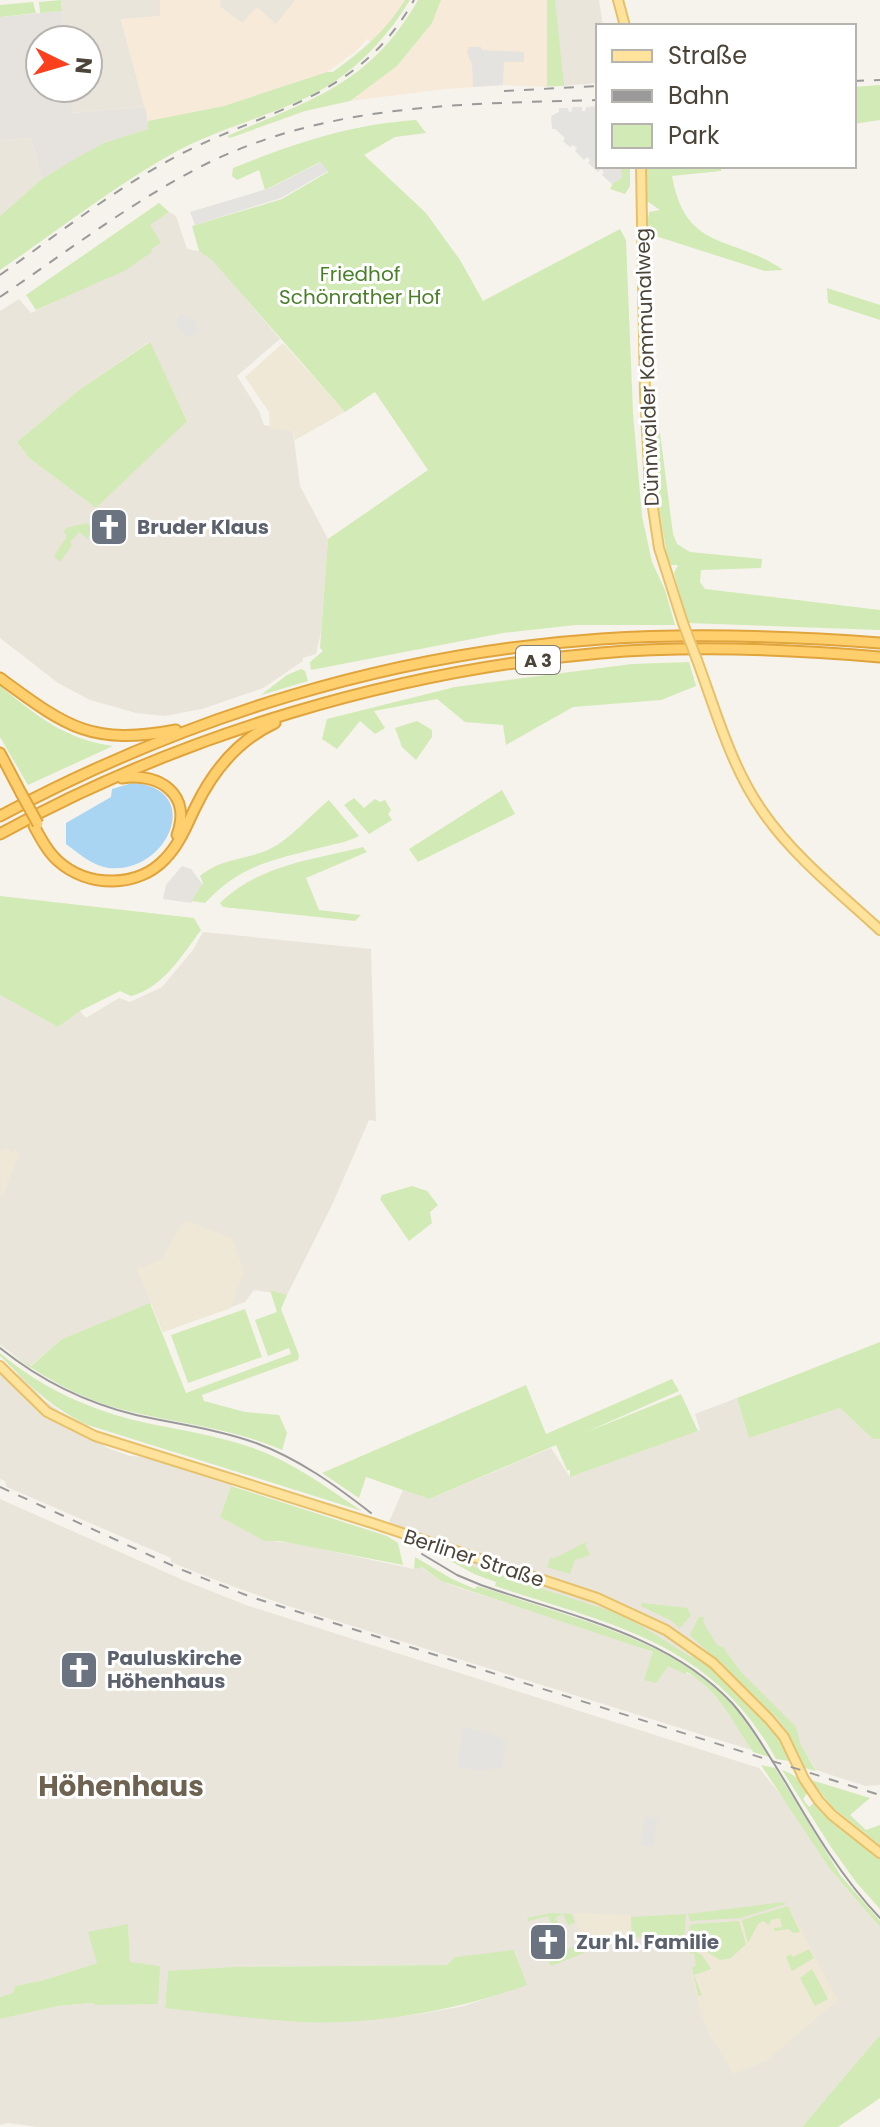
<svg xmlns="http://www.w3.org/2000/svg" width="880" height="2127" font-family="Poppins,sans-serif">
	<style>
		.residential { fill: #eae5da; fill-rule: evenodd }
		.commercial { fill: #f7ead8 }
		.industrial { fill: #e6e2dd }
		.education { fill: #efe8d6 }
		.green { fill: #d2eab5 }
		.parking { fill: #e5e3e0 }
		.water { fill: #a9d4f2 }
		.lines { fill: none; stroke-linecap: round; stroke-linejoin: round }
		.major-casing { stroke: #e6c16a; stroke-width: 12 }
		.highway-casing { stroke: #e0a43c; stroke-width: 13 }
		.major { stroke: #ffe39c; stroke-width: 8 }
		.highway { stroke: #ffcf6e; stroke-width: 9 }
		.tram { stroke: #9a9a9a; stroke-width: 2 }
		.rail { stroke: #9a9a9a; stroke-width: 2; stroke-dasharray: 10 10; stroke-linecap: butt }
		.major-bridge-casing { stroke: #e6c16a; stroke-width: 12; stroke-linecap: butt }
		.highway-bridge-casing { stroke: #e0a43c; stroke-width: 13; stroke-linecap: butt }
		.major-bridge { stroke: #ffe39c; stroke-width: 8 }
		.highway-bridge { stroke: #ffcf6e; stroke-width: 9 }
		.labels { text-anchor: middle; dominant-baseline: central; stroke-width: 6; stroke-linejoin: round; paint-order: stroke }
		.shield { fill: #fff; stroke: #817c74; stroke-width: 2 }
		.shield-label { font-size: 18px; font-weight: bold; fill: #4b4439 }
		.park-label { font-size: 20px; fill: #4a7f2a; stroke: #fff }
		.street-label { font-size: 20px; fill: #4b4439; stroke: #fff }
		.worship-label { font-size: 20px; font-weight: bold; fill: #5b616d; stroke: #fff; text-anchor: start }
		.district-label { font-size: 28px; font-weight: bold; fill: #6e6250; stroke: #fff }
	</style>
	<rect width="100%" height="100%" fill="#f6f3ec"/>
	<g class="residential">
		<polygon points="61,0 160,0 160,16 121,20 145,107 71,113 69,88 88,88 88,40 65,40"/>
		<polygon points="220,0 295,0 296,2 276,24 242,23 220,7"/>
		<polygon points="547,0 599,0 603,26 598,26 598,83 547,87"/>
		<polygon points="31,138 42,179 0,216 0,140"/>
		<path d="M169,212L176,216L187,249L199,251L212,259L280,339L237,376L259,411L264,425L293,431L300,486L328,539L321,632L316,654L303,658V661L263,688L202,709L165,716L136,713L90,700L58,683L0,638V311L19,299L31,313L123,269L151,249L149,225ZM149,342L187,420L96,508L29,458L17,442L79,390Z"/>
		<polygon points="203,932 371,949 376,1121 369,1120 332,1205 287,1295 254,1290 245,1302 163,1332 151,1303 62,1339 30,1366 0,1345 0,995 58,1027 80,1011 86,1018 119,998 130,1002 162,987 193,950"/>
		<polygon points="0,1368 22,1376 44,1400 61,1412 88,1425 105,1447 130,1456 187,1459 241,1475 231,1486 220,1517 265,1540 298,1544 414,1569 421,1567 441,1581 457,1587 607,1635 654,1653 652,1657 701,1680 732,1715 751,1750 285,1605 210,1578 171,1562 171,1558 7,1487 5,1481 0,1479"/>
		<polygon points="737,1398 749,1438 840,1408 873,1439 880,1439 880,1785 865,1786 816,1770 800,1743 778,1736 759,1714 700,1659 690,1658 678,1650 474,1568 449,1556 438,1554 389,1522 403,1490 429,1499 551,1448 570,1477 700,1430 695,1414"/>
		<path d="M0,1499L183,1580L246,1605L759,1768L794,1811L830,1869L880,1927V2035L802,2127H37L8,2123L0,2125V2019L58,2006L92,2003L97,2005L108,2004L160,1966L130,1963L128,1924L97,1963L44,1980L15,1986L13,1993L0,1997ZM515,1951L526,1985L464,2006L420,2014L387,2018L300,2022L165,2007L168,1972L233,1967L447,1965L455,1957Z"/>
	</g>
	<g class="commercial">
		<polygon points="160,0 220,0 221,8 242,23 257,7 276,24 295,0 405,0 387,28 372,43 367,39 355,52 327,72 224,106 148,121 121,19 160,16"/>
		<polygon points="441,0 547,0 547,87 503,85 445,89 350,101 397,66 432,23"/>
	</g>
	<g class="industrial">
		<polygon points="62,11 65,40 40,40 40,88 69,88 72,113 145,107 149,129 104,143 42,179 31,138 0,140 0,17"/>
		<polygon points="182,866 191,869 203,885 191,903 163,899 166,885"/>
	</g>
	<g class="education">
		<polygon points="283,343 345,412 295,440 293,431 270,428 269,412 245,377"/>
		<polygon points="6,1148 12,1153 15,1150 19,1154 1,1199 0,1151"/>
		<polygon points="188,1221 232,1239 244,1271 231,1308 163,1332 137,1269 163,1259 178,1228"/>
		<polygon points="788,1906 838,2000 766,2061 734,2074 709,2034 700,2011 694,1984 692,1967 696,1966 695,1954 690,1954 693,1945 689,1941 689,1928 692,1924 741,1920"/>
		<polygon points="574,1913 631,1915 632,1937 597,1949 595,1945 585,1949"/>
	</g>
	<g class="green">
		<polygon points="61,0 62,11 40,13 39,2"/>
		<path d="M405,0H410C389,34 364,62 331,84C287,112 226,125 179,150C116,184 59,230 0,270V216L42,179L80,156L104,143L148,129V121L224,106L327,72H333C364,49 384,33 405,0Z"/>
		<path d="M418,0H441L432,23L397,66L350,101L305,111L230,138L227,136C310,100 370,85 418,0Z"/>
		<polygon points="547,0 555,0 564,86 547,86"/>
		<polygon points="33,2 36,13 0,17 0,5"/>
		<polygon points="880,85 880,120 854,124 854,87"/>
		<path d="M416,120L426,133L395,137L364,155L426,213L460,260L483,301L620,229L626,240L633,413L642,516L652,562L665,590L675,625H576L503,633L311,670L310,662L323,651L320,648L328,539L428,470L375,392L345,412L212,260L199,251L192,226L282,199L328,172L320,162L265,190L259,170L237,180L232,176L233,168C292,144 352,124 416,120Z"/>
		<polygon points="621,166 630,166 630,186 625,194 610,189 614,181 621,178"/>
		<path d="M645,166H721V171L672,176C686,253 731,234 783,270L765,271L646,233L649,212L660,210L647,201Z"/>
		<polygon points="159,203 169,212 150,225 161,243 151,249 152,252 126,270 36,310 26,295"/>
		<polygon points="827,288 880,305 880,320 828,303"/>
		<polygon points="150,342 187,421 96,508 29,458 17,442 79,390"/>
		<polygon points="659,425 673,534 677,544 690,552 762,559 761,568 701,570 700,582 705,589 880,610 880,630 688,623 674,573 678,565 671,565 668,561 654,480 651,432"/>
		<polygon points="87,523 92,528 88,539 79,532 70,542 72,545 60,562 54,556 67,536 64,532 66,528"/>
		<polygon points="689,662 696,686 661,700 573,707 506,745 503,725 465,722 437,699 374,711 385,728 375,734 360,721 337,749 322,739 327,719 455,687 632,664"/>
		<polygon points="301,669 305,671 308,681 261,695 287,675"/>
		<path d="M0,686C37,716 64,739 113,746L28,785L0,737Z"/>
		<polygon points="417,721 432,730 432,737 416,760 402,747 395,728"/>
		<polygon points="502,790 515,814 418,862 409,849"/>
		<polygon points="354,798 364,808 375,799 380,802 385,800 391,810 388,814 392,820 369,834 344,805"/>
		<path d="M329,800L359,836C348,842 335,844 323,847C273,860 242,864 205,903L192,901L203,883L200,876C221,858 246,860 270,849C289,840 312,814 329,800Z"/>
		<path d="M363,847L367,852L306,878L319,910L361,915L355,921L223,907L220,903C259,865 312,860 363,847Z"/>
		<path d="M0,896L194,918L201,930C182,955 163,988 131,996L120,991L80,1011L58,1027L0,995Z"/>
		<polygon points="412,1186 427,1191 438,1205 430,1212 432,1223 409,1241 380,1199 382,1195"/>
		<path d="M270,1290L287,1295L281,1309L299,1355L298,1360L202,1395L204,1401L245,1412L279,1415L287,1433L282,1450C227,1426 176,1424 120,1409C79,1398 44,1377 9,1353L31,1366L62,1339L150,1303L186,1393L291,1354L289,1348L268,1356L255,1320L277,1312Z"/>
		<polygon points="245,1309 262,1357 188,1383 171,1335"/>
		<polygon points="880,1342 880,1439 873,1439 840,1408 749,1438 737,1398"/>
		<path d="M0,1353C41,1388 90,1410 142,1422C179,1430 215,1435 250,1447C292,1461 326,1487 362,1511L88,1425C48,1406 30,1385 0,1356Z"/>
		<polygon points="672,1379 679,1391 584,1433 681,1394 698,1431 570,1477 570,1470 567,1470 556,1445 429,1499 366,1477 359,1498 322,1473 526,1385 546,1434"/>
		<polygon points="231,1486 387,1536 398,1543 403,1565 280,1541 265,1541 220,1517"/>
		<polygon points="588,1541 585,1544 590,1555 575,1560 570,1574 547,1567 551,1557 553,1559"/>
		<path d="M438,1554L458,1558L475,1567L608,1610L642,1626L689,1656L700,1659C726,1680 786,1728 789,1761L776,1759C712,1642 612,1625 495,1586L496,1582L474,1574Z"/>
		<path d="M415,1557L452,1579L475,1589L477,1586L494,1591C571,1618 673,1640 730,1702C745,1719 756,1738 769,1757L753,1752C732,1721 721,1693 687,1672L685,1674L668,1666L656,1683L644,1680L653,1652L441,1581L422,1567L414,1569Z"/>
		<polygon points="463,1558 596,1601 659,1630 690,1650 622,1613 596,1602 484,1568"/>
		<polygon points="642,1603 687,1608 691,1615 680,1628 670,1620 641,1606"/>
		<polygon points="699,1617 704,1617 703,1622 717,1645 723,1647 741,1672 796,1727 800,1743 816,1771 805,1768 789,1734 777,1718 690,1635"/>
		<polygon points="761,1765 775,1768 841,1876 880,1921 880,1927 830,1869"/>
		<path d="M782,1770C796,1775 800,1780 808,1792L803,1799L809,1807L815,1802L833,1821L880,1858V1909L856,1882L831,1847Z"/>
		<polygon points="811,1780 870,1798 850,1815 866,1830 880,1825 880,1845 832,1807"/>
		<polygon points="783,1902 786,1904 740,1918 690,1921 688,1914"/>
		<polygon points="788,1906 800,1932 793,1933 789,1929 774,1931 774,1928 782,1927 780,1918 771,1920 769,1925 763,1921 758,1924 748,1943 742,1920"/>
		<polygon points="550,1913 572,1914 575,1923 568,1925 563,1914 555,1918 562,1928 550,1931 549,1926 543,1929 542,1926 551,1923 548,1916 528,1921 527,1918"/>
		<polygon points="686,1914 684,1939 632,1937 631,1917"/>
		<polygon points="739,1921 746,1944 731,1958 720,1960 689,1941 689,1928 692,1924"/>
		<polygon points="128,1924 130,1962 160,1966 158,2004 96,2005 92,2003 58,2006 0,2019 0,1997 13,1993 15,1986 44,1980 97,1963 88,1932"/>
		<polygon points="581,1944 584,1953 551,1966 547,1957"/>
		<polygon points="690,1949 702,1955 711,1969 694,1975 702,1995 698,1996 692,1967 696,1966 694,1953 690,1954"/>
		<polygon points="809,1949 814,1958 792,1971 786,1957 791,1954 793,1957"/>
		<path d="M514,1950L527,1985C454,2011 377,2025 299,2022C254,2019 210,2013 165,2008L168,1971L233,1967L447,1965L455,1957Z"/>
		<polygon points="812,1969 828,1999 815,2006 800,1978"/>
		<polygon points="880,2035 880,2098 838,2127 802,2127"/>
	</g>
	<g class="parking">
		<polygon points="469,47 481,47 482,50 524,52 524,62 504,62 503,85 473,87 472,64 467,53"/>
		<polygon points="598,106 598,166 621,166 622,178 612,184 602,175 604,172 601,169 598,172 588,163 590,160 587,157 584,160 575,151 577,148 573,145 570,147 563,141 565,138 555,129 552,129 551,116 559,112 559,108 568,108 569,112 572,111 572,107 582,107 582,111 585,111 586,107"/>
		<polygon points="321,162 328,171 281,198 195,225 190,212 270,188"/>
		<polygon points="180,315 191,317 198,327 197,333 189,338 186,336 176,324"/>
		<polygon points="466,1727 506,1739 503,1767 481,1771 457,1767 463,1729"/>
		<polygon points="81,1768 89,1797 81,1799 74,1775 74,1771"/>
		<polygon points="645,1816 658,1818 653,1847 640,1845"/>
	</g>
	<path class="water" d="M132,783C205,787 169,874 109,868C93,866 78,853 66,844V823L111,797L112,789Z"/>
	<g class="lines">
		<defs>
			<g id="major">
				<polyline points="618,0 625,26"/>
				<polyline points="641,166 645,393 650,488 659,548 683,623"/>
				<path d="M697,660C716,711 731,767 763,812C794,857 840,893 880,930"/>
				<polyline points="0,1366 47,1412 95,1436 372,1523 597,1598 666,1630 713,1663 769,1719 784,1737 804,1779 819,1801 832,1815 880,1853"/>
			</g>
			<g id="highway">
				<path d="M0,678C67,727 91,746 176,730"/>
				<polyline points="0,753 21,793"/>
				<path d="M122,778C160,772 192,795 177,835"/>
				<path d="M0,816C185,717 390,653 601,639C694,633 787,636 880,643"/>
				<path d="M34,826C41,839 48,852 58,861C88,888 138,888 165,859C180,844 187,824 196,806C214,769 238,740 275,723"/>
				<path d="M0,834C179,735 397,670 601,653C694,645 787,649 880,657"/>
			</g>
		</defs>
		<use href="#major" class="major-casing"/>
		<use href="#highway" class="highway-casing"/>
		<use href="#major" class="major"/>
		<use href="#highway" class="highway"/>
		<g class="tram">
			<path d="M0,1348C40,1380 86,1403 136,1415C176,1424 217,1429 256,1443C299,1459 335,1485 371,1513"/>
			<path d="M422,1554L457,1575L481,1585C566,1615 668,1634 732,1703C753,1727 769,1756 786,1783C814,1831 842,1878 880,1918"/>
		</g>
		<g class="rail">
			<polyline points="854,81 880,80"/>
			<polyline points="504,91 598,86"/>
			<path d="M0,275C54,237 108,194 166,162C260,109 356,104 414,0"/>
			<path d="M0,297C68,251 135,199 210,162C333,103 465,104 598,100"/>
			<polyline points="0,1487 180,1569 251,1597 880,1795"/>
		</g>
		<defs>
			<polyline id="major-bridge" points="683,623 697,660"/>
			<polyline id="highway-bridge" points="21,793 38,824"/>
		</defs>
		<use href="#major-bridge" class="major-bridge-casing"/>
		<use href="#highway-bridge" class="highway-bridge-casing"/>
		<use href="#major-bridge" class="major-bridge"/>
		<use href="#highway-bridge" class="highway-bridge"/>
	</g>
	<defs>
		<symbol id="church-square" viewBox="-11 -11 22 22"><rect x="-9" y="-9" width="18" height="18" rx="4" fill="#6b7280" stroke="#fff"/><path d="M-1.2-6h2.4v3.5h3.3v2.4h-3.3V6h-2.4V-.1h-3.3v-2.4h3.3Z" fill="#fff"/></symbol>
	</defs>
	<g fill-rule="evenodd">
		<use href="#church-square" x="87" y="505" width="44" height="44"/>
		<use href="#church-square" x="57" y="1648" width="44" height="44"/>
		<use href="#church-square" x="526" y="1920" width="44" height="44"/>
	</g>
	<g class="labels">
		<rect class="shield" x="516" y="646" width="44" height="28" rx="6"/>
		<g class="shield-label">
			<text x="538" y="660">A 3</text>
		</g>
		<g class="park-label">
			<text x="360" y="274">Friedhof<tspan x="360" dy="23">Schönrather Hof</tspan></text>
		</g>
		<g class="street-label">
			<text transform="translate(647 367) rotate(-92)">Dünnwalder Kommunalweg</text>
			<text transform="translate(474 1558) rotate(18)">Berliner Straße</text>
		</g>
		<g class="worship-label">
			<text x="137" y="527">Bruder Klaus</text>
			<text x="107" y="1658">Pauluskirche<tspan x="107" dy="23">Höhenhaus</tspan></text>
			<text x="576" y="1942">Zur hl. Familie</text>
		</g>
		<g class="district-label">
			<text x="121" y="1786">Höhenhaus</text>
		</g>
	</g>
	<rect x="596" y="24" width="260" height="144" fill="#ffffff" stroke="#b7b4b0" stroke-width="2"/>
	<rect x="612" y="50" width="40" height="12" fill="#ffe39c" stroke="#b7b4b0" stroke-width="2"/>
	<text x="668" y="64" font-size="24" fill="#4b4439">Straße</text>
	<rect x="612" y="90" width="40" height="12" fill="#9a9a9a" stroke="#b7b4b0" stroke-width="2"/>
	<text x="668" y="104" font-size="24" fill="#4b4439">Bahn</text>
	<rect x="612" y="124" width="40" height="24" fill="#d2eab5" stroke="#b7b4b0" stroke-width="2"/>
	<text x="668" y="144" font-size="24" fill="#4b4439">Park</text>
	<g transform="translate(64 64) rotate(95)"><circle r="38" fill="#ffffff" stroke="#b7b4b0" stroke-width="2"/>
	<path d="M0-6L14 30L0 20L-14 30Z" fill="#fc3f1d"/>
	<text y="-12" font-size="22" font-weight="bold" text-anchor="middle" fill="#4b4439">N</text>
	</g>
</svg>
